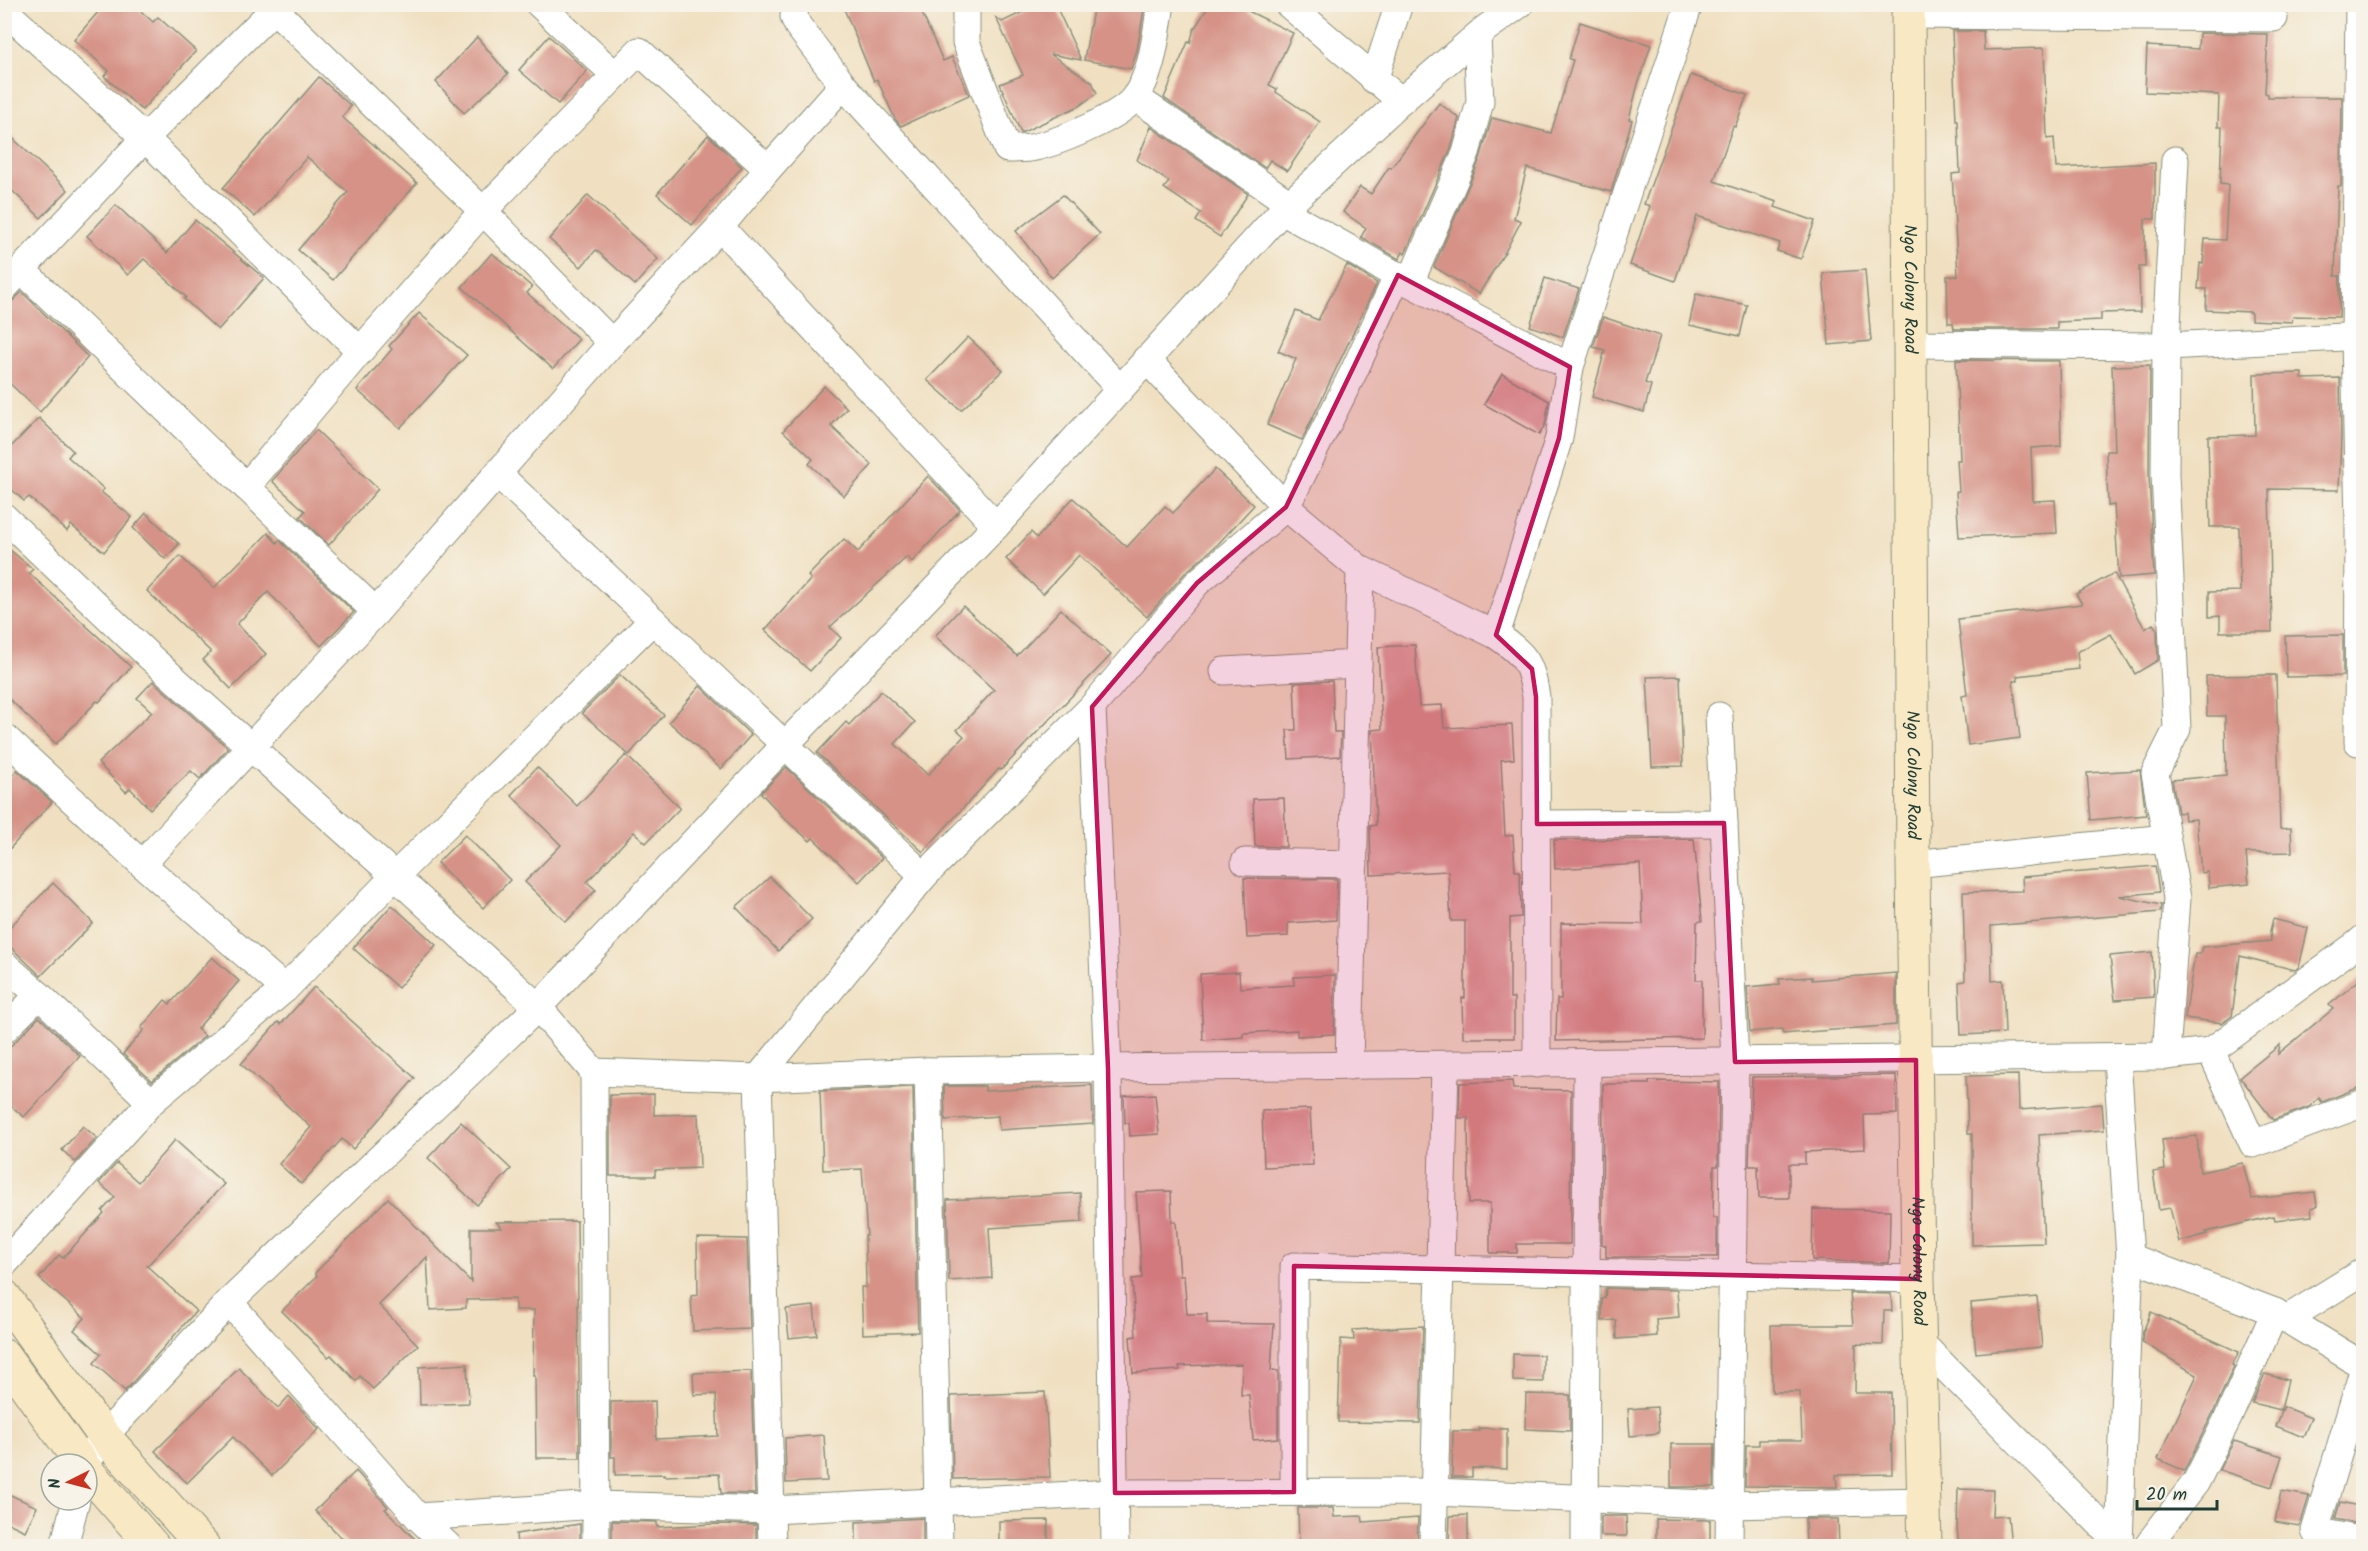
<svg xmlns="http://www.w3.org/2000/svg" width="2368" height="1551" font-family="Kalam,sans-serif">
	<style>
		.building { fill: #d69286 }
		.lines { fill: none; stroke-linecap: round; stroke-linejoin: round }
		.street-casing { stroke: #888e7a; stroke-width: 29 }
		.secondary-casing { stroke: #888e7a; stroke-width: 35 }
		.street { stroke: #fff; stroke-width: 27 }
		.secondary { stroke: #f8e8c3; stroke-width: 33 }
		.marked { fill: #c2185b; fill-opacity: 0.2; stroke: #c2185b; stroke-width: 4.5; stroke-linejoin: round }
		.labels { text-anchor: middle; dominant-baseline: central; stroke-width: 4.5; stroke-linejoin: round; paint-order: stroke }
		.street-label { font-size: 18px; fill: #1f3d34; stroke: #f7f3e8 }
	</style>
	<rect width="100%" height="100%" fill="#f7f3e8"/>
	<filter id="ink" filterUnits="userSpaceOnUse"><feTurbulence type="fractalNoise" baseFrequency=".0167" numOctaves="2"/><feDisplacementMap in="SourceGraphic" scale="12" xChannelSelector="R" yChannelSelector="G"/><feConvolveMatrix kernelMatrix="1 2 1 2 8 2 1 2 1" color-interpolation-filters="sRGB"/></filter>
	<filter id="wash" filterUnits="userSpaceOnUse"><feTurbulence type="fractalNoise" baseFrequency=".008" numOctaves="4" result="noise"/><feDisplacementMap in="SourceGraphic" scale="24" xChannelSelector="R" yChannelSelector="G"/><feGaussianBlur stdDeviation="1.35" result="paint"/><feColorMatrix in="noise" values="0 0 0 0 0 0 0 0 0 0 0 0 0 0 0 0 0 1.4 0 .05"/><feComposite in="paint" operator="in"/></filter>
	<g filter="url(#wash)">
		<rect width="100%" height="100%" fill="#f0e0c1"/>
		<g id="blocks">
			<g class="building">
				<polygon points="105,4 133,4 153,22 158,17 196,51 142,110 104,76 109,71 74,40"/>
				<polygon points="842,4 918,4 943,61 952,57 969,95 901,126 895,119 877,79 874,81"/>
				<polygon points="1039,4 1055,4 1081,60 1050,54 1092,82 1097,93 1079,106 1021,133 1000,84 1023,75 996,18 1002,22"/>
				<polygon points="1094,4 1145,4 1137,50 1131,69 1084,60"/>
				<polygon points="1210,4 1234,4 1293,33 1269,85 1277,89 1276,92 1320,122 1287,171 1270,160 1265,168 1164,98 1188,42 1190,43 1194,29"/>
				<polygon points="1580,22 1651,45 1638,84 1629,119 1632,120 1611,192 1527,168 1514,218 1521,221 1505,252 1479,294 1434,267 1480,159 1492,118 1551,133 1573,60 1569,59"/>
				<polygon points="1952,31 1983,31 1984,50 2044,48 2047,139 2054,138 2056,168 2155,163 2155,219 2145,219 2145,267 2139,267 2140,312 2101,313 2101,320 2057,322 2057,329 1954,329 1953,323 1948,323 1947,276 1958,276 1952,174 1960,173 1958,120 1956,120"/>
				<polygon points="2199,33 2268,34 2265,93 2268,94 2268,97 2342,97 2341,186 2338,186 2335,276 2340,276 2339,317 2293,316 2292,322 2251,320 2251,312 2206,310 2207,289 2198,289 2200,263 2203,264 2205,239 2225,240 2228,185 2220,184 2222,127 2218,127 2219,95 2145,92 2147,46 2198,49"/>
				<polygon points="549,36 587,71 558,104 519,70"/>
				<polygon points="477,37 508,74 464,113 436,82"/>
				<polygon points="1691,75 1747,95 1735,127 1733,126 1714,181 1777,202 1775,207 1815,221 1801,259 1777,251 1780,243 1697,216 1675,281 1630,265 1650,206 1644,204"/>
				<polygon points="319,77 351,106 342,117 417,183 333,280 298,250 348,192 307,157 255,217 223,188"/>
				<polygon points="1439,103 1459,118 1451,148 1405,254 1403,252 1399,259 1361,237 1366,228 1343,212 1360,187 1371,194 1389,167 1391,168"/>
				<polygon points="1151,127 1248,194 1220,237 1196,221 1201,213 1164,188 1169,182 1137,160"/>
				<polygon points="4,130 68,190 41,218 4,183"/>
				<polygon points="708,135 742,167 692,225 657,194"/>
				<polygon points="588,195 658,259 635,285 596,250 581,267 549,239"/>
				<polygon points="1063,195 1100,234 1052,278 1016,231"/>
				<polygon points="116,205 167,253 195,220 264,278 218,330 184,299 186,297 144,259 128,275 87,236"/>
				<polygon points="492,253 532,287 527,293 579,339 553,369 462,287"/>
				<polygon points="1347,265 1377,283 1302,440 1267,425 1296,359 1278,351 1296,311 1318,320"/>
				<polygon points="1865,270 1871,341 1829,345 1823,273"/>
				<polygon points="1545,278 1579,289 1563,337 1530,326"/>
				<polygon points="22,292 88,357 40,412 4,378 4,309"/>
				<polygon points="1696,294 1747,305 1740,336 1689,325"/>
				<polygon points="419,313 467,355 400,428 357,390 392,349 389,346"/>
				<polygon points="1603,317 1660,336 1645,383 1651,385 1644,412 1592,397 1605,350 1593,347"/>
				<polygon points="968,337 1003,370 961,410 927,380"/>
				<polygon points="1956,360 2059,361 2061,446 2031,448 2033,501 2055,500 2057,533 1959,537 1956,492 1959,491 1957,460 1960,460"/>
				<polygon points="2150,365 2149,474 2154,575 2119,578 2114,505 2108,506 2106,451 2115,451 2112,366"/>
				<polygon points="2302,373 2302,379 2340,378 2341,437 2339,490 2269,489 2272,632 2220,632 2220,616 2209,617 2209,592 2240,591 2239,527 2210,527 2208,436 2255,435 2254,374"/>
				<polygon points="1502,374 1549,401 1545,425 1539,435 1484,404"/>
				<polygon points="824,386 847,408 831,426 872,465 844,496 809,464 813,459 783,431"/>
				<polygon points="39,418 73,451 68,457 104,489 101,492 132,517 104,552 71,525 67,531 29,497 24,501 4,482 4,454"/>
				<polygon points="316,430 378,489 329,545 300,517 305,511 272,481"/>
				<polygon points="1215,469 1254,505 1218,544 1185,573 1147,617 1079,555 1043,594 1006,559 1031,532 1037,538 1073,498 1127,547 1165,506 1173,513"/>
				<polygon points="928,476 960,510 912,562 907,557 830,627 841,638 810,671 765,630 811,579 808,576 844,539 858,552"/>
				<polygon points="146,513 179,544 165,559 133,528"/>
				<polygon points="268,533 277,543 279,540 354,612 321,646 268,592 237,624 266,654 231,689 203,660 211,652 147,591 180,556 214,588"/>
				<polygon points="4,545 33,569 29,573 131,667 99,702 97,701 56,744 4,694"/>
				<polygon points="2114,573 2145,629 2153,624 2157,630 2158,660 2135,674 2111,634 2077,652 2079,669 2017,676 2018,681 2013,681 2020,738 1968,745 1962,696 1967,695 1958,619 2082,604 2076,594"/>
				<polygon points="963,606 1017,656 1061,609 1111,655 1001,770 999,769 923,852 817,753 846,722 849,725 881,691 915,722 895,744 928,775 964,736 957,730 994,690 935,636"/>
				<polygon points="2343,635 2343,676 2286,677 2285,636"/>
				<polygon points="1415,645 1419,706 1442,705 1444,728 1512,725 1514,759 1501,760 1505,836 1513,835 1515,871 1520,871 1521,917 1510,918 1510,998 1514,998 1514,1038 1463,1038 1462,998 1465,998 1465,921 1451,921 1448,871 1371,875 1370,826 1376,825 1372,730 1382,729 1378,647"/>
				<polygon points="620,675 664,715 629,755 582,713"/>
				<polygon points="2276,675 2280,829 2291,828 2292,852 2246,853 2249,884 2209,888 2208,872 2201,873 2196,819 2185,820 2184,812 2178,813 2172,780 2226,775 2225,716 2207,716 2206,676"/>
				<polygon points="1680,676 1683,766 1652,767 1647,677"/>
				<polygon points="153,681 228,748 200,779 191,771 150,809 130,788 126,792 98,763 152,712 137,698"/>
				<polygon points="1332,681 1334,732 1341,732 1340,756 1289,759 1287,730 1296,730 1294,683"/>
				<polygon points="700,686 751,735 721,769 669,722"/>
				<polygon points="626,755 680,808 646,843 634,832 587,882 596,890 566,922 525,882 561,845 511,795 537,767 577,806"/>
				<polygon points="786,767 882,858 859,882 813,838 810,841 786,820 761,793"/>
				<polygon points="17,770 52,802 4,855 4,784"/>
				<polygon points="2140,770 2146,815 2091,820 2087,773"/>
				<polygon points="1284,798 1286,847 1255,846 1253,799"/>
				<polygon points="465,835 510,880 483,908 437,863"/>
				<polygon points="1694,839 1702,921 1697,922 1696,980 1702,980 1702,1038 1556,1041 1557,999 1561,999 1561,923 1643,924 1640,864 1555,869 1554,840"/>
				<polygon points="2155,866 2159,892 2119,896 2161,905 2160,912 1991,926 1992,981 2003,980 2005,1033 1961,1035 1959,982 1965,981 1963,892 2023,891 2022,877"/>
				<polygon points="770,877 812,919 778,951 736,907"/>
				<polygon points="1244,878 1337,879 1336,920 1288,923 1288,936 1247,938"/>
				<polygon points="53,883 93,923 41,976 4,941 4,933"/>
				<polygon points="392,905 436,945 398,988 353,948"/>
				<polygon points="2273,919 2308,928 2299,967 2295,970 2240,956 2232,1016 2222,1023 2185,1018 2195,954 2200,954 2202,947 2271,941 2270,931"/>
				<polygon points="2152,952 2154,997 2115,1000 2110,956"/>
				<polygon points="212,957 239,981 197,1029 205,1036 152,1081 123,1054 144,1030 141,1028 165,1000 170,1004"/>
				<polygon points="1239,972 1240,988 1294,985 1294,977 1335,975 1334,1034 1297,1036 1297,1030 1243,1033 1243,1037 1203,1040 1200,974"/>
				<polygon points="1896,973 1896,1025 1783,1034 1782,1029 1750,1032 1747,987 1780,984 1779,979 1812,977 1812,980"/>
				<polygon points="2364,976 2364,1084 2358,1088 2322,1102 2319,1098 2309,1107 2273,1120 2240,1077 2280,1045 2278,1054 2333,1009 2329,1005"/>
				<polygon points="314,987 415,1078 353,1149 342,1139 301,1184 279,1164 311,1127 241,1064 278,1022 281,1024"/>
				<polygon points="39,1017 80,1056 24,1117 4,1100 4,1053"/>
				<polygon points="1896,1075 1897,1114 1864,1115 1865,1149 1805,1152 1805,1164 1789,1164 1789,1198 1759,1198 1758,1166 1749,1166 1752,1077"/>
				<polygon points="2018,1075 2019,1110 2102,1104 2104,1130 2039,1135 2044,1243 1972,1245 1972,1134 1968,1134 1966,1076"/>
				<polygon points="1512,1081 1513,1089 1571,1090 1570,1244 1517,1244 1517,1253 1490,1253 1490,1203 1469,1203 1468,1118 1459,1118 1460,1083"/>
				<polygon points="1649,1081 1719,1082 1718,1166 1714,1166 1713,1218 1717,1218 1717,1257 1606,1257 1606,1245 1602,1245 1603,1084 1649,1084"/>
				<polygon points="1092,1085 1093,1124 999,1130 998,1116 945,1120 944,1086 985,1086 985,1091"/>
				<polygon points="913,1087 918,1332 863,1334 861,1287 866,1287 865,1236 867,1236 862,1169 823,1170 820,1091"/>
				<polygon points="654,1094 654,1115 698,1114 700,1168 655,1170 655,1176 610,1176 610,1095"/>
				<polygon points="1155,1094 1159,1134 1130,1136 1129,1123 1125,1123 1124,1096"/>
				<polygon points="1310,1109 1313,1165 1264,1167 1262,1111"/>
				<polygon points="461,1122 511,1169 477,1205 428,1158"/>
				<polygon points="83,1126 97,1138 75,1162 62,1150"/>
				<polygon points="2197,1136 2200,1172 2243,1163 2252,1199 2315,1192 2317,1206 2311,1208 2312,1216 2275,1220 2274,1216 2206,1232 2207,1234 2179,1242 2170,1208 2159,1210 2153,1172 2165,1170 2162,1140"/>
				<polygon points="175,1140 224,1184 147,1266 196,1311 125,1391 94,1363 101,1354 74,1330 85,1318 39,1278 59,1255 63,1258 104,1213 102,1211 115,1197 99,1183 117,1163 138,1182"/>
				<polygon points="1171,1191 1172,1222 1176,1222 1180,1276 1184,1276 1187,1314 1207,1314 1207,1323 1274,1324 1271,1370 1278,1371 1278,1438 1253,1440 1249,1395 1241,1395 1242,1364 1179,1366 1180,1370 1133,1373 1130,1337 1136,1336 1132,1279 1142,1278 1136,1192"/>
				<polygon points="1080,1193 1082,1222 989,1228 992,1278 949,1281 947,1200"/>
				<polygon points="388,1198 471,1282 471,1228 502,1228 496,1222 577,1221 580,1458 536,1458 535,1376 533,1376 534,1310 515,1310 515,1299 466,1300 466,1308 430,1310 427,1257 379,1305 418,1345 373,1389 360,1376 356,1381 331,1355 328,1357 282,1311 317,1276 315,1273"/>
				<polygon points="1813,1209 1890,1210 1889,1263 1812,1260"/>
				<polygon points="697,1238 747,1239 750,1329 693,1331 691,1296 698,1295"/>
				<polygon points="1606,1288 1677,1290 1679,1317 1656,1319 1657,1336 1617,1339 1616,1320 1602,1321 1602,1299 1605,1298"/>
				<polygon points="1850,1293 1891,1294 1892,1311 1884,1311 1883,1345 1856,1344 1855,1393 1891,1393 1892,1474 1836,1475 1837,1487 1745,1486 1746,1445 1759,1445 1759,1440 1802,1440 1800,1392 1772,1392 1771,1325 1853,1325"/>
				<polygon points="2037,1297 2042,1347 1976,1353 1971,1303"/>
				<polygon points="814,1306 817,1335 789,1338 786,1309"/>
				<polygon points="2151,1312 2239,1352 2232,1365 2234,1366 2214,1411 2184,1471 2158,1459 2197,1375 2142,1342 2143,1332"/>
				<polygon points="1423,1326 1420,1423 1338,1422 1341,1339 1354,1340 1353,1330"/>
				<polygon points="1513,1354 1543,1355 1543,1382 1513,1381"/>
				<polygon points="467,1364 469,1403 420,1405 419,1367"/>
				<polygon points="239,1368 278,1408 289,1396 319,1429 272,1476 233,1437 187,1483 155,1451"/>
				<polygon points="751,1371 755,1494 721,1493 719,1474 665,1476 665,1474 615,1475 615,1457 611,1457 611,1402 655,1401 656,1439 718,1436 716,1394 694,1395 693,1373"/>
				<polygon points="2265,1374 2288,1380 2281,1410 2252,1403"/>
				<polygon points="1045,1392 1050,1477 953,1479 951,1396"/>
				<polygon points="1526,1394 1570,1395 1570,1431 1525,1429"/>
				<polygon points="1657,1407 1659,1433 1630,1436 1628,1409"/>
				<polygon points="2284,1407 2311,1418 2303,1437 2276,1426"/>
				<polygon points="1479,1428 1507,1429 1507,1469 1472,1468 1472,1477 1452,1477 1453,1431 1479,1431"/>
				<polygon points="824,1435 827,1481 786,1483 785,1438"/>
				<polygon points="2234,1441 2282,1456 2272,1487 2219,1470"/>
				<polygon points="1671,1444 1715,1444 1714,1487 1671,1487"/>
				<polygon points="356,1471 388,1507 385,1509 422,1546 350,1546 315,1511"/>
				<polygon points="1958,1489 1993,1490 1992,1517 2008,1516 2011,1546 1959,1546 1957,1528"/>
				<polygon points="2281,1491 2309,1496 2300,1526 2275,1522"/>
				<polygon points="4,1492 37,1507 25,1531 4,1521"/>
				<polygon points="2340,1502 2364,1507 2364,1525 2335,1519"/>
				<polygon points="1298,1508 1333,1508 1334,1517 1362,1516 1363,1522 1418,1518 1417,1546 1392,1546 1392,1542 1299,1544"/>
				<polygon points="1468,1515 1468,1543 1449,1544 1450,1516"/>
				<polygon points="1601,1516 1626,1516 1627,1536 1601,1536"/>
				<polygon points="923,1518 923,1546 856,1546 856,1522"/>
				<polygon points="1656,1519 1710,1520 1710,1542 1656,1541"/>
				<polygon points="1805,1519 1838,1519 1839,1546 1806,1546"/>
				<polygon points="1048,1520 1048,1546 999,1546 999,1521"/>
				<polygon points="612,1521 657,1522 657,1527 715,1524 756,1525 756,1543 708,1546 612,1546"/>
				<polygon points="580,1524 580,1546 517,1546 516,1534"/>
			</g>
		</g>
	</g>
	<g filter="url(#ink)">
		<use href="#blocks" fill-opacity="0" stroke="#888e7a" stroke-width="1.5"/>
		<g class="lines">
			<defs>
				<g id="street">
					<polyline points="539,4 615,75"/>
					<polyline points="795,4 794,17 798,26 843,85 1119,388"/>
					<path d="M966,4V42L1007,149C1015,149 1023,149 1030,148C1055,144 1120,117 1134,98C1153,75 1156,33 1161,4"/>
					<polyline points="1288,4 1401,101"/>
					<polyline points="4,10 145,138 360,351"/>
					<polyline points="275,10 483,211 612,343"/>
					<polyline points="1908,15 2274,18"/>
					<polyline points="1374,80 1399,4"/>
					<polyline points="1135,97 1290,204"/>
					<polyline points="1282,211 1410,283 1570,367"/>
					<polyline points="720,227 996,526"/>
					<polyline points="22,270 376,612"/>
					<polyline points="1410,283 1466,153 1480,102 1477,36"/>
					<polyline points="4,288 145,138 279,4"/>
					<polyline points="1908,344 2166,346 2364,336"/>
					<polyline points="1146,359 1286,507 1360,569 1349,1066"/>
					<polyline points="498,474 924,876"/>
					<polyline points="246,487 360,351 483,211 639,51 768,169"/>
					<polyline points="4,517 151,658 395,876 538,1007 594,1072 758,1078 928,1071 1108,1068 2166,1056 2211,1051 2357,944 2364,938"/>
					<path d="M1360,569L1496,635C1526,656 1530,661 1536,697L1537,1064"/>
					<polyline points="1496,635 1559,438 1570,367 1689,4"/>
					<polyline points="1224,671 1358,664"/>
					<polyline points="1092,707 1108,1068 1115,1546"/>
					<polyline points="1719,716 1735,1062 1729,1546"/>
					<polyline points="4,737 142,864 285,989"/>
					<polyline points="2358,742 2359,524 2355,337 2359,4"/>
					<polyline points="1537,824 1724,823"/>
					<polyline points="1245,862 1354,864"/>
					<polyline points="142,864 376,612 612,343 720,227 768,169 843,85"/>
					<polyline points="1913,864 2166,838"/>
					<polyline points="4,964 39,995 4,1030"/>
					<polyline points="39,995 151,1102"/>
					<polyline points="2211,1051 2253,1144 2364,1103"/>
					<polyline points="2166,1056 2177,898 2155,773 2177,729 2165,474 2166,346 2175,160"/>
					<polyline points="2117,1058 2130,1257 2119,1543"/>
					<polyline points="928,1071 939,1546"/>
					<polyline points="594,1072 596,1546"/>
					<polyline points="2130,1257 2275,1312 2364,1366"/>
					<polyline points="4,1264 151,1102 285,989 395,876 653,620"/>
					<polyline points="229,1302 418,1517 448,1546"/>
					<polyline points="2288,1318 2364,1271"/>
					<polyline points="1921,1343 2122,1546"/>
					<polyline points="2364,1368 2315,1531 2364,1541"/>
					<polyline points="86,1464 104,1436 229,1302 538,1007 785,745 996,526 1282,211 1401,101 1485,29 1520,4"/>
					<polyline points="1294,1492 1294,1266 1918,1279"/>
					<polyline points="418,1517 597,1505 771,1510 1115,1493 1435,1492 1729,1505 1924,1501"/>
					<polyline points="64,1546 76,1500"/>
					<polyline points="772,1546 758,1078 924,876 1092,707 1197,583 1286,507 1354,371 1398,275"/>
					<polyline points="1433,1546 1445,1065"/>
					<polyline points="1585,1546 1587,1063"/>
					<polyline points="2147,1546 2196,1482 2228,1418 2275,1312"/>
				</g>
				<g id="secondary">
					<path id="s1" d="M1908,4L1913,864L1918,1279L1925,1546"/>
					<polyline points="4,1296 104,1436 203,1546"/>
					<polyline points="4,1356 82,1464"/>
					<polyline points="87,1471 153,1546"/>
				</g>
			</defs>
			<use href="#street" class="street-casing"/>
			<use href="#secondary" class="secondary-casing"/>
			<use href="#street" class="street"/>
			<use href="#secondary" class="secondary"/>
		</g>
	</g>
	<path class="marked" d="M1398,275L1570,367L1559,438L1496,635L1532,669L1536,697L1537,824L1724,823L1735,1062L1916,1060L1918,1279L1294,1266V1492L1115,1493L1108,1068L1092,707L1197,583L1286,507Z"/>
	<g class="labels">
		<g class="street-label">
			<text stroke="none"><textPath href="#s1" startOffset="285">Ngo Colony Road</textPath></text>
			<text stroke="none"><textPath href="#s1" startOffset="771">Ngo Colony Road</textPath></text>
			<text stroke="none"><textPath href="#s1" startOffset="1257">Ngo Colony Road</textPath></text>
		</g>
	</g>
	<rect width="2368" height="1551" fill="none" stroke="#f7f3e8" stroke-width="24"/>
	<g transform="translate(69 1482) rotate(264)"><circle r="28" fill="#f7f3e8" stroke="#a1aaa0" stroke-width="1.5"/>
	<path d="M0-4.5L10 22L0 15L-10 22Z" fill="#c8321e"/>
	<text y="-9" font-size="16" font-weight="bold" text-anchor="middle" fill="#1f3d34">N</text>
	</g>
	<path d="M2137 1500v9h80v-9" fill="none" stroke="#1f3d34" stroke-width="3"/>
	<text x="2146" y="1500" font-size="18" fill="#1f3d34" stroke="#f7f3e8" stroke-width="4.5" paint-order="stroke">20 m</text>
</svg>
